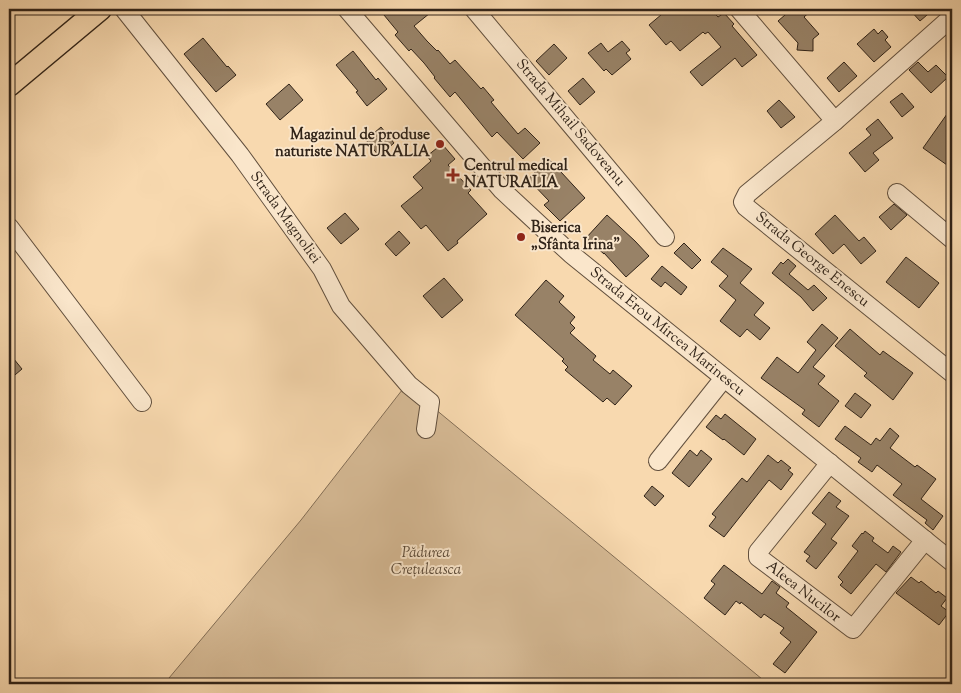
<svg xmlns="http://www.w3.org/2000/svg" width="961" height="693" font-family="'Sorts Mill Goudy',serif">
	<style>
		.green { fill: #d6ba95; stroke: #836e56 }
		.building { fill: #988267; stroke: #302318 }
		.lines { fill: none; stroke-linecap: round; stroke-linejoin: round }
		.minor-casing { stroke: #62503e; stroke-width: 20 }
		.major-casing { stroke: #302318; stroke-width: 25 }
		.minor { stroke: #fae6cb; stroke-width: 18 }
		.major { stroke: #f8d9af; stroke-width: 22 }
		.poi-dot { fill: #8f2418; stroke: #fae6cb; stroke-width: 2 }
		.labels { text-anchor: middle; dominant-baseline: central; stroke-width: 4; stroke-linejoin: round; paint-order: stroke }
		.street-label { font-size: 15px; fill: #302318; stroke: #fae6cb }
		.poi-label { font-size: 15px; font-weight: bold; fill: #302318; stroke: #fae6cb; text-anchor: start }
		.park-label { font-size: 15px; font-style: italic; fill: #5a4937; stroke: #fae6cb }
	</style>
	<rect width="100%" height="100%" fill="#f8d9af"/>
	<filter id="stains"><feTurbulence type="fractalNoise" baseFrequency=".004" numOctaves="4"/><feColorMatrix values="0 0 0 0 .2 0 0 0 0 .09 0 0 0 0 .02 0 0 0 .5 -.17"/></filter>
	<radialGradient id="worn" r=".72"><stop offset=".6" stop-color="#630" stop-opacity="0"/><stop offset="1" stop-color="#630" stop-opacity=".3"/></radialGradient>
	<polygon class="green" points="406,385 768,684 164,684 301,520"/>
	<g class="building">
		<polygon points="379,9 435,9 414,26 427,41 437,51 438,50 450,64 455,60 481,89 483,87 494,100 491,102 518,134 525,128 540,143 523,159 497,132 492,137 455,92 450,97 434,78 435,77 424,63 411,49 409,51 395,35 398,32"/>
		<polygon points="668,9 711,9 718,17 724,13 734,24 732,26 757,55 742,67 735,58 702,86 690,72 721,47 708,32 705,34 703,32 680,51 671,41 666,45 649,25"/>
		<polygon points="792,9 813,9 804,17 819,34 813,39 813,51 797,50 798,43 778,21"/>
		<polygon points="909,9 934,9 920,21"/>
		<polygon points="874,29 878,34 882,30 888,37 885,40 891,47 874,62 857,44"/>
		<polygon points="203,38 227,67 228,66 236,75 216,92 184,54"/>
		<polygon points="622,41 630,50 626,53 631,59 612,75 606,69 604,71 588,53 601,43 608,52"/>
		<polygon points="554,44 567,58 549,75 536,61"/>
		<polygon points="353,51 376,80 378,78 387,89 367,106 356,92 358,91 336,65"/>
		<polygon points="844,62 857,76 839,92 827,78"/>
		<polygon points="918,62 928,72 936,65 948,77 931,93 909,70"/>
		<polygon points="583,78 595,92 580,105 568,91"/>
		<polygon points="289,84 303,100 280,120 266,104"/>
		<polygon points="902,93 914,107 902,117 890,102"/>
		<polygon points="779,100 795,117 781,128 767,111"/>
		<polygon points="952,107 952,158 947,165 923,148"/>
		<polygon points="878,119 893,138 873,153 879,160 865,172 849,153 871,135 866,129"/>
		<polygon points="381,127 394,143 379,156 366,140"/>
		<polygon points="442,144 455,159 448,165 471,190 468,193 487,214 457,241 458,243 448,251 426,225 421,229 401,206 423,188 413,177 431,161 427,156"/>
		<polygon points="549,159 585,198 560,221 544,205 549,201 528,179"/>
		<polygon points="894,204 907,215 891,230 879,217"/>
		<polygon points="345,213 359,229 341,244 327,228"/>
		<polygon points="607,215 635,241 649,256 626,277 604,253 604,254 586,238"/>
		<polygon points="835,215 859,241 864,237 876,251 861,264 844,244 833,254 815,234"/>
		<polygon points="399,231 410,243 396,256 385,244"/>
		<polygon points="684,243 701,260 692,269 674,253"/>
		<polygon points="723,248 752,269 740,283 764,303 754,315 770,328 760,340 747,329 740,337 720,321 736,300 719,286 728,276 711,262"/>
		<polygon points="906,257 939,283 919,308 886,282"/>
		<polygon points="788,259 796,266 789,274 808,290 814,285 827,298 813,311 801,297 772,273 781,262 783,264"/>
		<polygon points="662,266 687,287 681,295 665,282 661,287 651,279"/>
		<polygon points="444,278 463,300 442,318 423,296"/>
		<polygon points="546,280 564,296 559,302 575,317 570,323 575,328 570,333 596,356 593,360 610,374 613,370 632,386 615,405 607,398 603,402 565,370 568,367 562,361 564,359 515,315"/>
		<polygon points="822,324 838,338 813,367 825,376 818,384 839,401 819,427 802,414 805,410 761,378 777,357 798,373 816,350 807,342"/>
		<polygon points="850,329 880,355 883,351 913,373 893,400 864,376 867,373 835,346"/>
		<polygon points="9,353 22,369 9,380"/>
		<polygon points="855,393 871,405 861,418 845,406"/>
		<polygon points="725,414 756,439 744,455 724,439 723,440 706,427 716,415 721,419"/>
		<polygon points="845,426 871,445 876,438 880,441 890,428 899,436 890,448 915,467 917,465 936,479 921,499 943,516 933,530 925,523 927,520 893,495 902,484 877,465 872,472 858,462 861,458 835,439"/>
		<polygon points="690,450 697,456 701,450 712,459 689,487 672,473"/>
		<polygon points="768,455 778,463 781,460 791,468 788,470 793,474 781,490 769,480 724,537 709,526 716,517 712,514 742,478 747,482"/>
		<polygon points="652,486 664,496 655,506 644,496"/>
		<polygon points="829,492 841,501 836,507 849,516 831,539 837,543 816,569 806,561 810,556 804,552 826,524 812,513"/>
		<polygon points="865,531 874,538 872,541 888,553 893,546 901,552 886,572 876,564 851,594 840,585 843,582 838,577 858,551 852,546 862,533 863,534"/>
		<polygon points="724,565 762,594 772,581 780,587 776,593 789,603 786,607 817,632 785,673 773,664 791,642 780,633 784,628 764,614 761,618 741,602 740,604 736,601 725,615 704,598 715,584 711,581"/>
		<polygon points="911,577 919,583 921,581 936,593 938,591 947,598 941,606 949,612 939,625 896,593"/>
	</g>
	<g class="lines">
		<defs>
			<g id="minor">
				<polyline points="124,9 240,155 322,269 341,306 409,385 430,402 426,429"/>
				<polyline points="347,9 502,190 571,254 952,562"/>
				<polyline points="474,9 665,237"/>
				<polyline points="739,9 835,121 747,194 743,202 746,207 952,373"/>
				<polyline points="835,121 952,17"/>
				<polyline points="897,193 952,239"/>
				<polyline points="9,227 142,402"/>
				<polyline points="658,461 724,378"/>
				<polyline points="830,463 758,552 758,557 853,629 925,540"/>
			</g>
			<polyline id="major" points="9,85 100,9"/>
		</defs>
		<use href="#minor" class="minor-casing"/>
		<use href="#major" class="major-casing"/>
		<use href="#minor" class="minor"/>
		<use href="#major" class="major"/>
	</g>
	<g class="poi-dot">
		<circle cx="440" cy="144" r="5"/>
		<path d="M450.5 167.5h5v5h5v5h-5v5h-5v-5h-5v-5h5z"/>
		<circle cx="521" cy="237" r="5"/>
	</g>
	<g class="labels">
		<g class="street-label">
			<text transform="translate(570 123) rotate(50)">Strada Mihail Sadoveanu</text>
			<text transform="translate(285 218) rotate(54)">Strada Magnoliei</text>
			<text transform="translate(812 260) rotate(39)">Strada George Enescu</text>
			<text transform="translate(667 332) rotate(39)">Strada Erou Mircea Marinescu</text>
			<text transform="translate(803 592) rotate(38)">Aleea Nucilor</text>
		</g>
		<g class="poi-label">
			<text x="430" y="135" text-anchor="end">Magazinul de produse<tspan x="430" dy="17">naturiste NATURALIA</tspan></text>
			<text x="464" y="166">Centrul medical<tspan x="464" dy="17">NATURALIA</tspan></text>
			<text x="531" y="228">Biserica<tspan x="531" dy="17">„Sfânta Irina”</tspan></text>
		</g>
		<g class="park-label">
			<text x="426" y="553">Pădurea<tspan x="426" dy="17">Crețuleasca</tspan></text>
		</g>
	</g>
	<rect width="961" height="693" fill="none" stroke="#f8d9af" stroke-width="30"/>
	<rect x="10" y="10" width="941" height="673" fill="none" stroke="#302318" stroke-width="2.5"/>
	<rect x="15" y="15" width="931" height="663" fill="none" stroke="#302318"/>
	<rect width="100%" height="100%" filter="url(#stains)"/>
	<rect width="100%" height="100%" fill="url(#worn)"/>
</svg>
